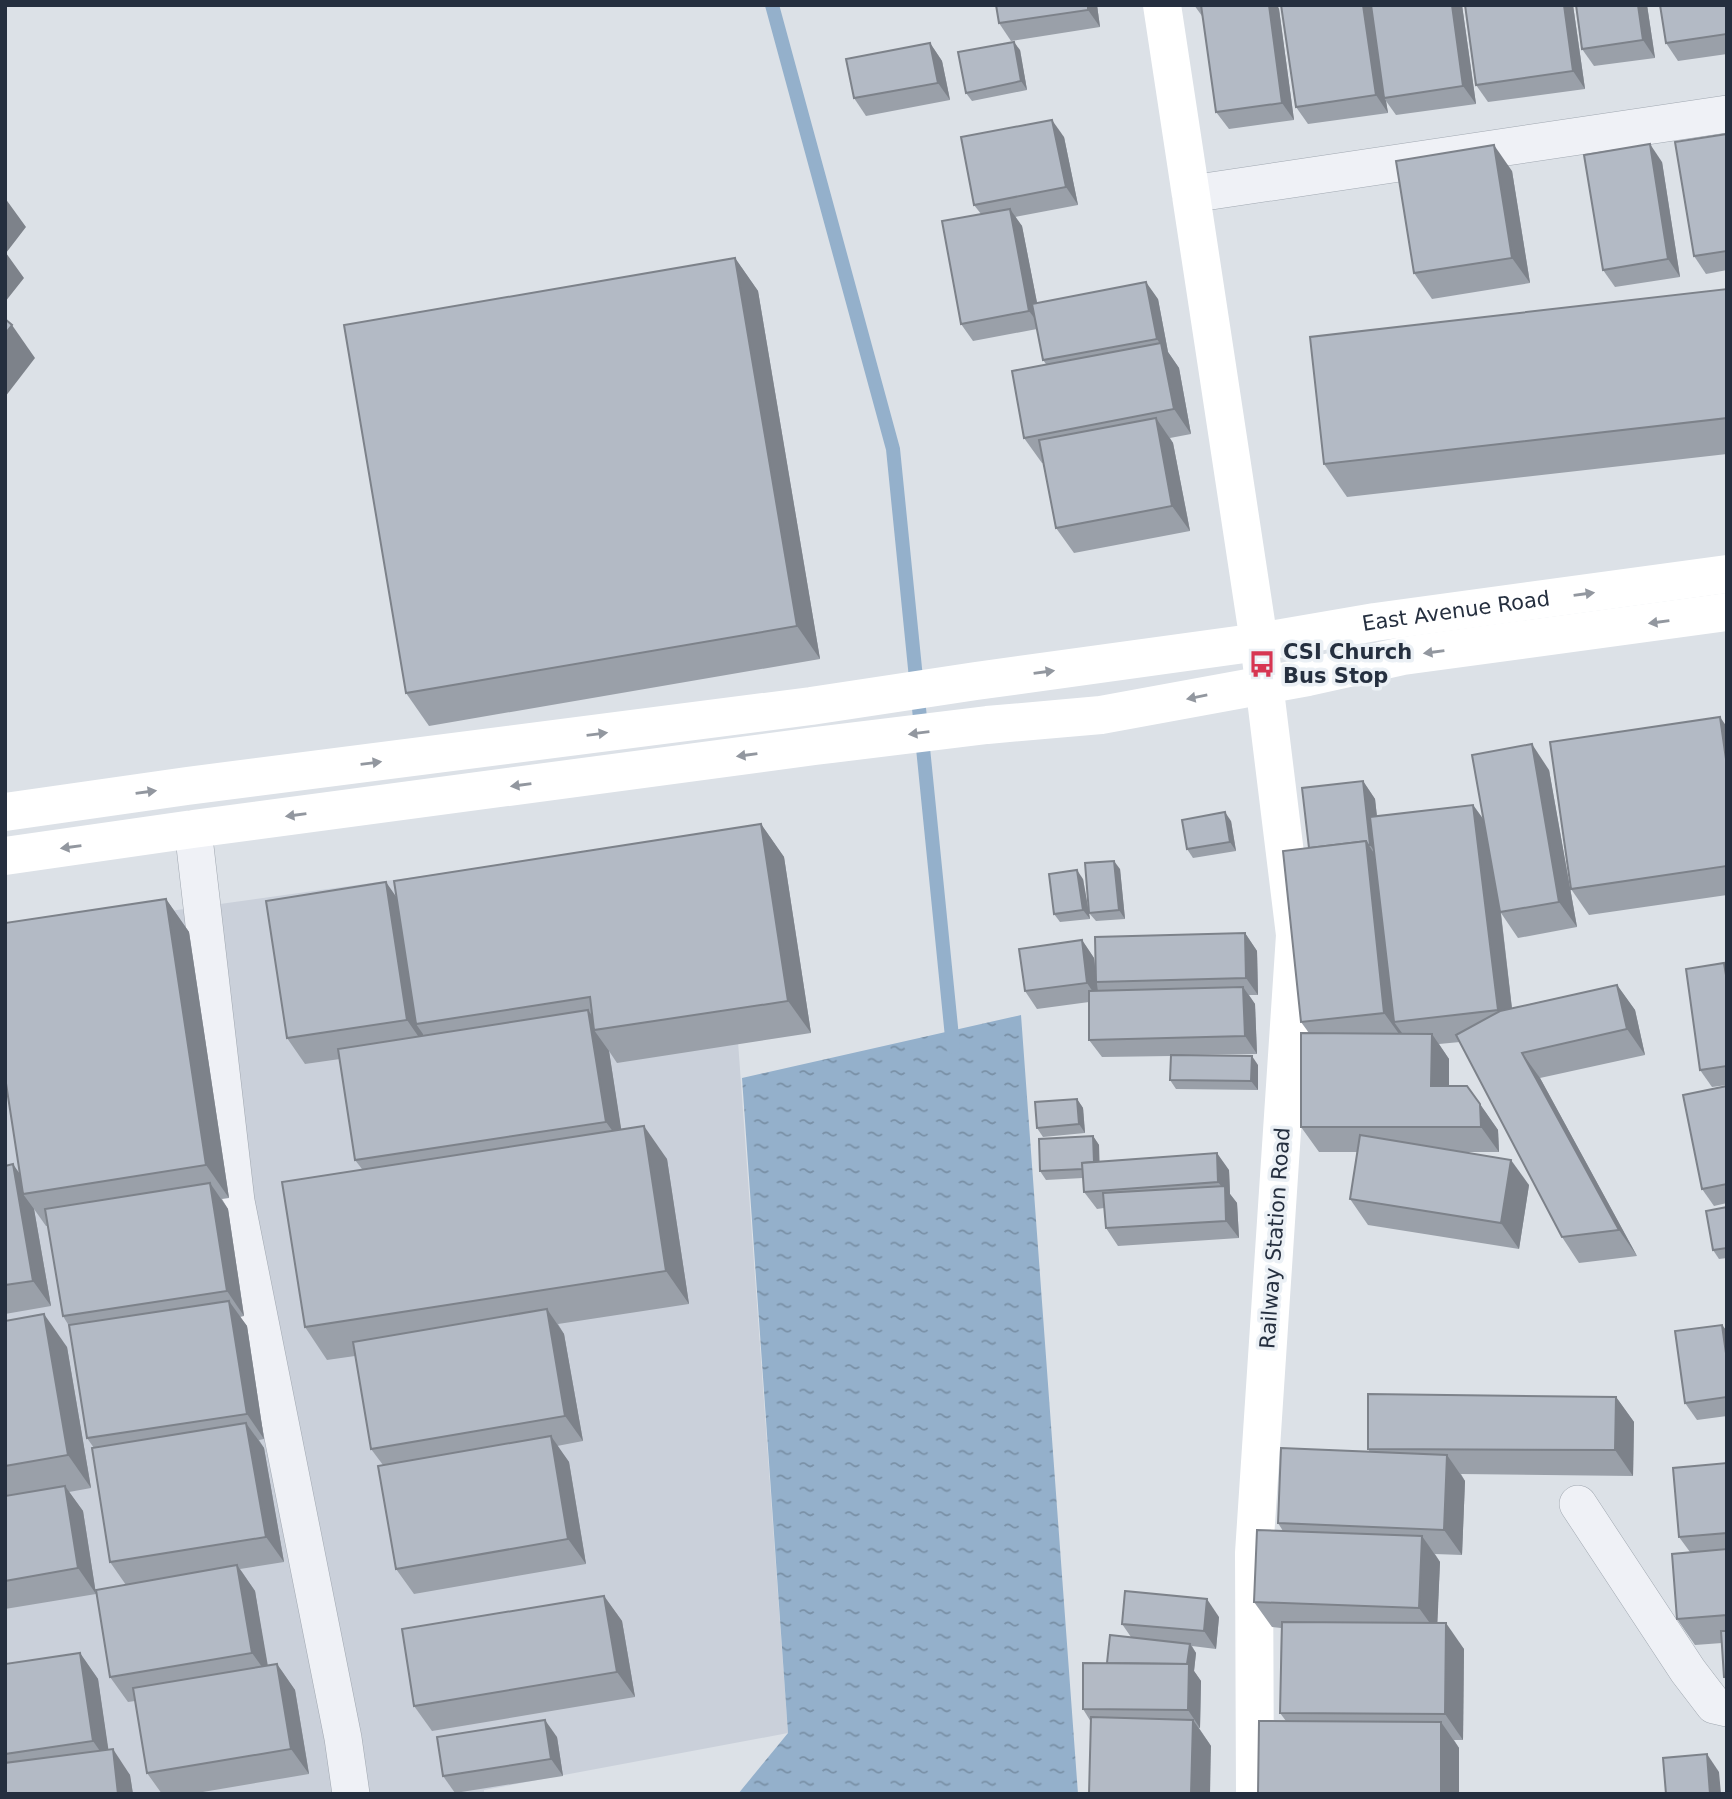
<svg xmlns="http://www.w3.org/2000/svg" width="1732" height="1799" font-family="'DejaVu Sans',sans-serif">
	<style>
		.built { fill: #cad0da }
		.water { fill: url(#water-ripples) }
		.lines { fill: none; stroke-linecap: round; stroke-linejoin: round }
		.stream { stroke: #94b0cb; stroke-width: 14 }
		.street-casing { stroke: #a1a8b1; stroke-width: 38 }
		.street { stroke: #eff1f6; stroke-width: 37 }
		.secondary { stroke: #fff; stroke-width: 38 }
		.wall { fill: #9aa0a9 }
		.shaded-wall { fill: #7d828a }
		.building { fill: #b3bac5; stroke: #7d828a; stroke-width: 2 }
		.oneway { fill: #92979f }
		.labels { text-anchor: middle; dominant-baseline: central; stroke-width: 7; stroke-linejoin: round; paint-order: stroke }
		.street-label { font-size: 21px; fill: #252f3f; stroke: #ebf0f5 }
		.poi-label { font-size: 21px; font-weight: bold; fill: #252f3f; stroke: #ebf0f5; text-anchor: start }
	</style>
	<defs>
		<pattern id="water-ripples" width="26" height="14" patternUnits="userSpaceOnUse" patternTransform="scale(1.75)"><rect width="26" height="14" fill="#94b0cb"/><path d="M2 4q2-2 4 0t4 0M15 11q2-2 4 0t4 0" fill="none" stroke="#7990a6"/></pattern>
	</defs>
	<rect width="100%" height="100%" fill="#dce1e7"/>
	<polygon class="built" points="723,834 788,1733 484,1790 484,1794 5,1794 5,934"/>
	<polygon class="water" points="1021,1015 1078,1794 738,1794 788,1733 742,1078"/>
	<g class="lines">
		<polyline class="stream" points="772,5 893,449 953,1047"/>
		<defs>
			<g id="street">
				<polyline points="1191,194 1727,114"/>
				<polyline points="193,829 236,1201 343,1738 351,1794"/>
				<polyline points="1578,1504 1688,1671 1714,1705 1727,1708"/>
			</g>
		</defs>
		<use href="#street" class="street-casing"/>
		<use href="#street" class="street"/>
		<g class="secondary">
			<polyline points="1162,5 1259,642 1295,935 1254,1553 1255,1794"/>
			<path id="s1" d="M5,812L187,786L811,706L976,681L1259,642L1375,622L1727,574"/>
			<polyline points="5,856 193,829 815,746 987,725 1101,715 1308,677 1403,656 1727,612"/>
		</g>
	</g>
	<g class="wall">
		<polygon points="996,5 1097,5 1100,27 1011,41 999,23"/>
		<polygon points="1194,5 1277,5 1279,9 1294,120 1229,129 1216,112 1203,16 1202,16"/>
		<polygon points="1363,5 1462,5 1476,104 1396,115 1386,101 1388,113 1308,124 1296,107"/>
		<polygon points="1573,5 1585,89 1488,102 1476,85"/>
		<polygon points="1576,5 1647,5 1655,58 1594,66 1582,49"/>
		<polygon points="1727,5 1727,54 1678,61 1666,43"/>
		<polygon points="930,43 942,61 950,100 866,116 854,98"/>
		<polygon points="1020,50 1027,90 972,101 966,93"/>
		<polygon points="1727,134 1727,270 1706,274 1694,256"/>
		<polygon points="1064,137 1078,205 1015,217 1022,226 1037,303 1158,299 1168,352 1179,368 1191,434 1170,438 1173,443 1190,531 1074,553 1056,528 1044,463 1042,463 1024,438 1046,364 1043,360 1037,329 973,341 961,324 981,214 974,205"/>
		<polygon points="1662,162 1680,277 1615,287 1603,270"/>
		<polygon points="1512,171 1530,283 1432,299 1414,273"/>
		<polygon points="735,258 758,291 820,659 429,726 406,693"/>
		<polygon points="1727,289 1727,454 1347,497 1324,464"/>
		<polygon points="1727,727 1727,895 1589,915 1571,889"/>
		<polygon points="1549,770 1577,927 1518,938 1501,913 1512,1008 1617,985 1635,1010 1645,1055 1540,1078 1637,1256 1579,1263 1562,1237 1460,1042 1439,1044 1449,1059 1449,1086 1467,1086 1498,1130 1499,1152 1465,1152 1529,1185 1519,1249 1368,1225 1350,1199 1357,1152 1319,1152 1301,1127 1309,1033 1301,1022 1309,848 1363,781 1375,799 1377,817 1473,805 1484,820"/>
		<polygon points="1231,821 1236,851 1193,858 1187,849"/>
		<polygon points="761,824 784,857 811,1033 617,1063 609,1051 621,1130 667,1159 689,1304 558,1324 564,1334 583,1441 557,1446 569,1462 586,1564 414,1594 396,1569 383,1465 371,1449 355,1356 327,1360 305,1327 362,1169 355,1160 340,1059 305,1064 287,1038 396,897"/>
		<polygon points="1120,869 1125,919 1096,921 1089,913"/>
		<polygon points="1083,879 1090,919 1060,922 1054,914"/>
		<polygon points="166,899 189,932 229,1198 222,1199 228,1209 244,1316 240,1317 247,1326 264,1439 259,1440 264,1448 284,1562 240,1569 255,1591 267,1666 277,1664 295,1690 309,1774 191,1794 162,1794 147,1773 135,1701 128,1702 110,1677 126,1585 110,1562 94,1448 87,1438 69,1326 63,1316 48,1226 46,1226 34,1209 51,1306 5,1314 5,1166 20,1175 8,1093 5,1093 5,923"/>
		<polygon points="1245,933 1257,951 1258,995 1249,995 1255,1004 1257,1054 1180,1055 1258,1065 1258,1090 1176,1089 1170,1080 1171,1056 1102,1057 1089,1040 1089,1002 1037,1009 1025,991 1082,940 1094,958 1096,972"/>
		<polygon points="1727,967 1727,1085 1712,1087 1700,1070"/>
		<polygon points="1727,1086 1727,1203 1714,1206 1702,1189"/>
		<polygon points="1077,1099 1083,1108 1085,1133 1043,1137 1037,1128"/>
		<polygon points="1093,1136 1099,1145 1099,1162 1229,1170 1230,1194 1237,1203 1239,1238 1118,1246 1106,1228 1104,1208 1097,1209 1084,1192 1083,1178 1046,1180 1040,1171"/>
		<polygon points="1727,1207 1727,1258 1719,1259 1713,1250"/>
		<polygon points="5,1321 67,1347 91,1488 69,1492 83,1511 96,1594 5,1609"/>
		<polygon points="1727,1331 1727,1416 1697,1420 1685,1403"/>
		<polygon points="1616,1397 1634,1422 1633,1476 1461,1474 1465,1481 1462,1555 1435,1554 1440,1562 1437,1623 1464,1649 1463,1740 1454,1740 1459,1748 1459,1794 1258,1794 1286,1721 1280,1713 1281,1628 1272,1627 1254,1602 1283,1531 1278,1523 1370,1452 1368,1449"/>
		<polygon points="1727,1463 1727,1682 1724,1677 1722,1643 1695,1645 1677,1619 1690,1552 1679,1537"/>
		<polygon points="604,1596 622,1621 635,1697 432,1731 414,1706"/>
		<polygon points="1219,1617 1216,1649 1192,1646 1196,1653 1194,1671 1201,1681 1200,1728 1199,1728 1211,1746 1091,1722 1083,1709 1107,1663 1131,1637 1122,1624"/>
		<polygon points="80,1653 98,1679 108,1750 130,1775 133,1794 5,1794 5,1664"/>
		<polygon points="557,1737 563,1776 455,1793 443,1776"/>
	</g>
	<g class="shaded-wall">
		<polygon points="1088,5 1097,5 1100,27 1088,10"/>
		<polygon points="1269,5 1277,5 1279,9 1294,120 1282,103"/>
		<polygon points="1363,5 1373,5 1384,98 1386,101 1388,113 1376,95"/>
		<polygon points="1452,5 1462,5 1476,104 1463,86"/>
		<polygon points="1564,5 1573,5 1585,89 1573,71"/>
		<polygon points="1638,5 1647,5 1655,58 1643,40"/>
		<polygon points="1014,42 1020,50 1027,90 1021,81"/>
		<polygon points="930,43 942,61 950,100 938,83"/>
		<polygon points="1052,120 1064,137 1078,205 1066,187"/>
		<polygon points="1650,144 1662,162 1680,277 1668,259"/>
		<polygon points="1494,145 1512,171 1530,283 1512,258"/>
		<polygon points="5,198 26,227 6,253 24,278 5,302"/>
		<polygon points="1010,209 1022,226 1042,328 1029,311"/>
		<polygon points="735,258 758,291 820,659 797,626"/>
		<polygon points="1146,282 1158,299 1168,352 1179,368 1191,434 1174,409 1162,347 1157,339"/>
		<polygon points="12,325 35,358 5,397 5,334"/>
		<polygon points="1156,418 1173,443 1190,531 1172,506"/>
		<polygon points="1720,717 1727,727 1727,766"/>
		<polygon points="1532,744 1549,770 1577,927 1559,902"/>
		<polygon points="1363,781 1375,799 1382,862 1370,845"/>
		<polygon points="1473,805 1491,830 1515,1035 1498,1010"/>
		<polygon points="1225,812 1231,821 1236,851 1230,842"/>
		<polygon points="761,824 784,857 811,1033 788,1001"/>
		<polygon points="1366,841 1383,867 1394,1022 1402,1033 1402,1038 1384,1013"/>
		<polygon points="1114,861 1120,869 1125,919 1119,910"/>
		<polygon points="1077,870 1083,879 1090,919 1083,910"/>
		<polygon points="386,882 404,908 416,1024 423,1034 425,1046 407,1020"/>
		<polygon points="166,899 189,932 229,1198 206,1165"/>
		<polygon points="1245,933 1257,951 1258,995 1246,978"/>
		<polygon points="1082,940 1094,958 1099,1001 1087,983"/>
		<polygon points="1617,985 1635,1010 1645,1055 1627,1029"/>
		<polygon points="1243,987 1255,1004 1257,1054 1245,1036"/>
		<polygon points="588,1010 602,1029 594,1030 609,1051 624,1147 606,1122"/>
		<polygon points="1432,1034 1449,1059 1449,1111 1431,1086"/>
		<polygon points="1522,1053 1540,1078 1637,1256 1619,1230"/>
		<polygon points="1252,1056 1258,1065 1258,1090 1251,1081"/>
		<polygon points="1077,1099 1083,1108 1085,1133 1079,1124"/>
		<polygon points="1480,1104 1498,1130 1499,1152 1481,1127"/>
		<polygon points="644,1126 667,1159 689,1304 666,1271"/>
		<polygon points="1093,1136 1099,1145 1100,1177 1094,1168"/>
		<polygon points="1217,1153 1229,1170 1230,1194 1237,1203 1239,1238 1226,1221 1225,1191 1218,1182"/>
		<polygon points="1511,1160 1529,1185 1519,1249 1501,1223"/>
		<polygon points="13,1164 31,1190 23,1194 34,1209 51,1306 33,1281"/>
		<polygon points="210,1183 228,1209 244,1316 227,1291"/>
		<polygon points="229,1301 247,1326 264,1439 247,1414"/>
		<polygon points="547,1309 564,1334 583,1441 565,1416"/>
		<polygon points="44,1314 67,1347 91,1488 68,1455"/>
		<polygon points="1722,1325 1727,1331 1727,1360"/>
		<polygon points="1616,1397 1634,1422 1633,1476 1615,1450"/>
		<polygon points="246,1423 264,1448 284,1562 266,1537"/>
		<polygon points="551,1436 569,1462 586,1564 568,1539"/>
		<polygon points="1447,1455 1465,1481 1462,1555 1444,1530"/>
		<polygon points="65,1486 83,1511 96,1594 78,1568"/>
		<polygon points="1422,1536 1440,1562 1437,1633 1419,1608"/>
		<polygon points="237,1565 255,1591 270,1678 252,1653"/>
		<polygon points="604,1596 622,1621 635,1697 617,1672"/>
		<polygon points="1207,1599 1219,1617 1216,1649 1204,1631"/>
		<polygon points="1446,1623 1464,1649 1463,1740 1445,1714"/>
		<polygon points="1190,1644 1196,1653 1194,1671 1201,1681 1200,1728 1188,1710 1186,1672"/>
		<polygon points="80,1653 98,1679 111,1767 93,1741"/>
		<polygon points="277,1664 295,1690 309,1774 291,1749"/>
		<polygon points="545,1720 557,1737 563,1776 551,1759"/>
		<polygon points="1193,1720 1211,1746 1210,1794 1191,1794"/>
		<polygon points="1441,1722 1459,1748 1459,1794 1441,1794"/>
		<polygon points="113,1749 130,1775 133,1794 118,1794"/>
		<polygon points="1707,1754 1719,1772 1721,1794 1710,1794"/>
	</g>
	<g class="building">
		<polygon points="996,5 1088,5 1088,10 999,23"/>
		<polygon points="1201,5 1269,5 1282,103 1216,112"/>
		<polygon points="1281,5 1363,5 1376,95 1296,107"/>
		<polygon points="1371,5 1452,5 1463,86 1384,98"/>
		<polygon points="1465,5 1564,5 1573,71 1476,85"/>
		<polygon points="1576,5 1638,5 1643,40 1582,49"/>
		<polygon points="1660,5 1727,5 1727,34 1666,43"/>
		<polygon points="1014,42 1021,81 966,93 958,52"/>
		<polygon points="930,43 938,83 854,98 846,59"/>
		<polygon points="1052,120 1066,187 974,205 961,137"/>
		<polygon points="1727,134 1727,251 1694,256 1675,142"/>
		<polygon points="1650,144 1668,259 1603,270 1584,155"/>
		<polygon points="1494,145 1512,258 1414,273 1396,161"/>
		<polygon points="1010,209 1029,311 961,324 942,221"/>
		<polygon points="735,258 797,626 406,693 344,325"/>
		<polygon points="1146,282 1157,339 1043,360 1032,304"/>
		<polygon points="1727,289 1727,418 1324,464 1310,337"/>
		<polygon points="5,319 12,325 5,334"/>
		<polygon points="1161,343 1174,409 1024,438 1012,371"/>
		<polygon points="1156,418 1172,506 1056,528 1039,440"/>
		<polygon points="1720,717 1727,766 1727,866 1571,889 1550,742"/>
		<polygon points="1532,744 1559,902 1500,912 1472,755"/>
		<polygon points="1363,781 1370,845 1368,845 1366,841 1309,848 1302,788"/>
		<polygon points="1473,805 1498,1010 1394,1022 1370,817"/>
		<polygon points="1225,812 1230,842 1187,849 1182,820"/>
		<polygon points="761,824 788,1001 594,1030 590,997 416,1024 394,881"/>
		<polygon points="1366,841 1384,1013 1301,1022 1283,851"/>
		<polygon points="1114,861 1119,910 1089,913 1085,863"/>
		<polygon points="1077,870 1083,910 1054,914 1049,874"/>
		<polygon points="386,882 407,1020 287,1038 266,901"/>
		<polygon points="166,899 206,1165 23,1194 5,1077 5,923"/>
		<polygon points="1245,933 1246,978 1096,982 1095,937"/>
		<polygon points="1082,940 1087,983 1025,991 1019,949"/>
		<polygon points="1724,963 1727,981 1727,1066 1700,1070 1686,969"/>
		<polygon points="1617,985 1627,1029 1522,1053 1619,1230 1562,1237 1456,1035 1500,1011"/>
		<polygon points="1243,987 1245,1036 1089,1040 1089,991"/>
		<polygon points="588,1010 606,1122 355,1160 338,1049"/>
		<polygon points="1301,1033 1432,1034 1431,1086 1467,1086 1480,1104 1481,1127 1301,1127"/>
		<polygon points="1171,1055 1252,1056 1251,1081 1170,1080"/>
		<polygon points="1727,1086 1727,1184 1702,1189 1683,1095"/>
		<polygon points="1077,1099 1079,1124 1037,1128 1035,1102"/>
		<polygon points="644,1126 666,1271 305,1327 282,1182"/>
		<polygon points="1360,1135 1511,1160 1501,1223 1350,1199"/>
		<polygon points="1093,1136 1094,1162 1082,1163 1083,1169 1040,1171 1039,1139"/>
		<polygon points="1217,1153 1218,1182 1084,1192 1082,1163"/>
		<polygon points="13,1164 33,1281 5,1285 5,1166"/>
		<polygon points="210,1183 227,1291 63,1316 45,1209"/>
		<polygon points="1225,1186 1226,1221 1106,1228 1103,1193"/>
		<polygon points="1727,1207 1727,1248 1713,1250 1706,1211"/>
		<polygon points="229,1301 247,1414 87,1438 69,1325"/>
		<polygon points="547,1309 565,1416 371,1449 353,1342"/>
		<polygon points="44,1314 68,1455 5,1466 5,1321"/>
		<polygon points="1722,1325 1727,1360 1727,1397 1685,1403 1675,1331"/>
		<polygon points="1368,1394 1616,1397 1615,1450 1368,1449"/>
		<polygon points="246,1423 266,1537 110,1562 92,1448"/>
		<polygon points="551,1436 568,1539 396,1569 378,1466"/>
		<polygon points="1281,1448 1447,1455 1444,1530 1278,1523"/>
		<polygon points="1727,1463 1727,1533 1679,1537 1673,1468"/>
		<polygon points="65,1486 78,1568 5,1581 5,1496"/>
		<polygon points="1257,1530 1422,1536 1419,1608 1254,1602"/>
		<polygon points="1727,1549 1727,1615 1677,1619 1672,1554"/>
		<polygon points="237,1565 252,1653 110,1677 96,1590"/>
		<polygon points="1125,1591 1207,1599 1204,1631 1122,1624"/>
		<polygon points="604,1596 617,1672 414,1706 402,1629"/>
		<polygon points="1282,1622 1446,1623 1445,1714 1280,1713"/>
		<polygon points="1721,1631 1727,1631 1727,1677 1724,1677"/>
		<polygon points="1110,1635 1190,1644 1187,1664 1107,1663"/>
		<polygon points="80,1653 93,1741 5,1754 5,1664"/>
		<polygon points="1083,1663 1189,1664 1188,1710 1083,1709"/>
		<polygon points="277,1664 291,1749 147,1773 133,1688"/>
		<polygon points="1091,1717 1193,1720 1191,1794 1089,1794"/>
		<polygon points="545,1720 551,1759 443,1776 437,1737"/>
		<polygon points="1259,1721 1441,1722 1441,1794 1258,1794"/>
		<polygon points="113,1749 118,1794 5,1794 5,1763"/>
		<polygon points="1707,1754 1710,1794 1666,1794 1663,1758"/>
	</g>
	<defs><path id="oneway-solid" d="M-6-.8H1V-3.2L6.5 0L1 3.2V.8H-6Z" transform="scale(1.75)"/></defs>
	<g class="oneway">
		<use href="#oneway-solid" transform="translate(1584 594) rotate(-8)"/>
		<use href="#oneway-solid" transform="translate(1659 622) rotate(172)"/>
		<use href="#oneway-solid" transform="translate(1434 652) rotate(172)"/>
		<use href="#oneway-solid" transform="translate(1044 672) rotate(-8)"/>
		<use href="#oneway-solid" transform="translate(1197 697) rotate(169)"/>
		<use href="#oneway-solid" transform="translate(919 733) rotate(173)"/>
		<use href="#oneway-solid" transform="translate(597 734) rotate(-7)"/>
		<use href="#oneway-solid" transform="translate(747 755) rotate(172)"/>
		<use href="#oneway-solid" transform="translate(371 763) rotate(-7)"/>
		<use href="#oneway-solid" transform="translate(521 785) rotate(172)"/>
		<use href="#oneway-solid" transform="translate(146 792) rotate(-8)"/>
		<use href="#oneway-solid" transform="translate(296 815) rotate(172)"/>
		<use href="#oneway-solid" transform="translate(71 847) rotate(172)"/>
	</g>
	<defs>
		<symbol id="bus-bare" viewBox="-9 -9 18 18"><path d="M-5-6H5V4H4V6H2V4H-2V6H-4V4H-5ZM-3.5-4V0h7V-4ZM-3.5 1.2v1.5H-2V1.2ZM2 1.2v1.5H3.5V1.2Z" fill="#d73652" stroke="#ebf0f5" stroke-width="2.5" paint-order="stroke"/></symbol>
	</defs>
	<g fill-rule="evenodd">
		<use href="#bus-bare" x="1243" y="645" width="38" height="38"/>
	</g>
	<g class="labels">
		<g class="street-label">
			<text stroke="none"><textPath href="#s1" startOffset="1465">East Avenue Road</textPath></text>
			<text transform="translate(1275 1238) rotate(-86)">Railway Station Road</text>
		</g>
		<g class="poi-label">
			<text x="1283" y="652">CSI Church<tspan x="1283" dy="24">Bus Stop</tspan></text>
		</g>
	</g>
	<rect width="1732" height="1799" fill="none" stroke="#252f3f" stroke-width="14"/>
</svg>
